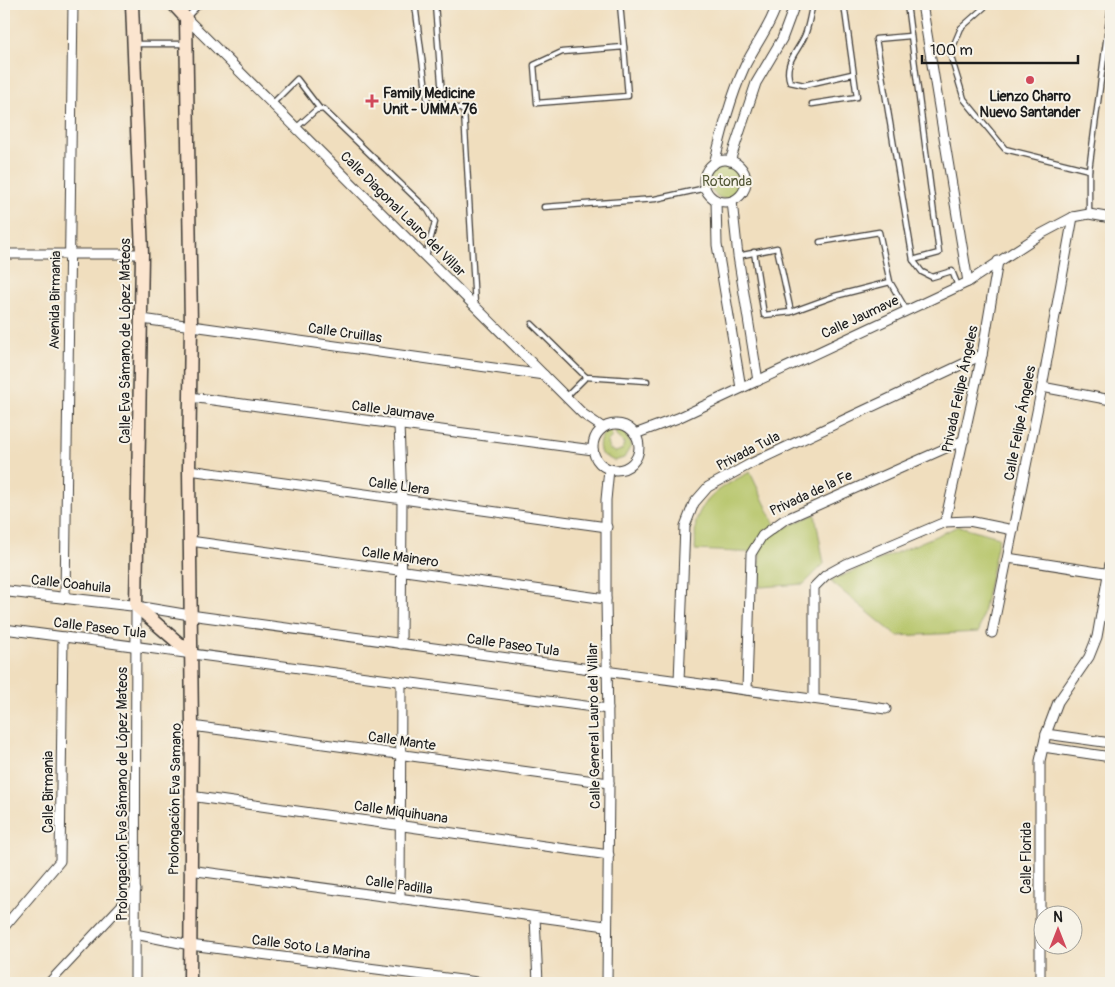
<svg xmlns="http://www.w3.org/2000/svg" width="1115" height="987" font-family="Pangolin,sans-serif">
	<style>
		.green { fill: #b5c467; stroke: #687042 }
		.lines { fill: none; stroke-linecap: round; stroke-linejoin: round }
		.service-casing { stroke: #3c3934; stroke-width: 7 }
		.minor-casing { stroke: #3c3934; stroke-width: 11 }
		.tertiary-casing { stroke: #3c3934; stroke-width: 12 }
		.secondary-casing { stroke: #3c3934; stroke-width: 15 }
		.service { stroke: #fff; stroke-width: 4.5 }
		.minor { stroke: #fff; stroke-width: 9 }
		.tertiary { stroke: #fff; stroke-width: 10 }
		.secondary { stroke: #fbe5cf; stroke-width: 12 }
		.poi-dot { fill: #d1495b; stroke: #f7f3e8; stroke-width: 2 }
		.labels { text-anchor: middle; dominant-baseline: central; stroke-width: 4; stroke-linejoin: round; paint-order: stroke }
		.poi-label { font-size: 14px; font-weight: bold; fill: #1c1c1c; stroke: #f7f3e8; text-anchor: start }
		.park-label { font-size: 14px; fill: #525736; stroke: #f7f3e8 }
		.street-label { font-size: 14px; fill: #1c1c1c; stroke: #f7f3e8 }
	</style>
	<rect width="100%" height="100%" fill="#f7f3e8"/>
	<filter id="ink" filterUnits="userSpaceOnUse"><feTurbulence type="fractalNoise" baseFrequency=".02" numOctaves="2"/><feDisplacementMap in="SourceGraphic" scale="10" xChannelSelector="R" yChannelSelector="G"/><feConvolveMatrix kernelMatrix="1 2 1 2 8 2 1 2 1" color-interpolation-filters="sRGB"/></filter>
	<filter id="wash" filterUnits="userSpaceOnUse"><feTurbulence type="fractalNoise" baseFrequency=".0096" numOctaves="4" result="noise"/><feDisplacementMap in="SourceGraphic" scale="20" xChannelSelector="R" yChannelSelector="G"/><feGaussianBlur stdDeviation="1.12" result="paint"/><feColorMatrix in="noise" values="0 0 0 0 0 0 0 0 0 0 0 0 0 0 0 0 0 1.4 0 .05"/><feComposite in="paint" operator="in"/></filter>
	<g filter="url(#wash)">
		<rect width="100%" height="100%" fill="#f0debe"/>
		<g class="green">
			<circle cx="727" cy="181" r="18"/>
			<path d="M615,429L625,432L631,446L624,458L614,461L601,454C597,443 600,435 610,430L612,437L607,442L609,449L615,452L622,450L624,443L616,436Z"/>
			<path d="M750,472L778,531L815,514L824,564L804,584L760,587V553L695,550C696,540 694,527 697,518C706,494 729,483 750,472Z"/>
			<polygon points="959,526 999,537 979,632 897,636 830,581"/>
		</g>
	</g>
	<g filter="url(#ink)">
		<g class="lines">
			<defs>
				<g id="service">
					<polyline points="415,4 428,105 430,108 459,108 464,111 475,305"/>
					<polyline points="435,4 443,108"/>
					<polyline points="620,4 624,47"/>
					<path d="M813,4C810,14 809,25 805,35C798,52 783,62 790,82L804,85L852,74"/>
					<polyline points="907,4 939,253 913,260"/>
					<polyline points="988,4 961,28 950,54 964,99 1005,149 1089,170"/>
					<polyline points="187,17 200,4"/>
					<polyline points="910,36 876,39 913,260 922,272 932,277 952,271 958,286"/>
					<polyline points="134,44 184,44"/>
					<polygon points="624,47 628,96 537,103 534,65 562,52"/>
					<polyline points="273,103 297,79 320,109"/>
					<polyline points="812,104 857,97 844,4"/>
					<polyline points="297,127 316,110 323,109 428,210 435,222 426,256"/>
					<polyline points="544,207 655,199 706,188"/>
					<polyline points="1089,214 1089,170 1111,4"/>
					<polyline points="820,242 879,232 890,282 907,311"/>
					<polyline points="754,252 764,315 791,312 835,296 890,282"/>
					<polyline points="738,256 777,248 791,312"/>
					<polyline points="532,324 586,377 647,381"/>
					<polyline points="566,397 586,377"/>
				</g>
				<g id="minor">
					<polyline points="922,4 968,282"/>
					<polyline points="186,18 583,414 602,427"/>
					<circle cx="725" cy="181" r="21"/>
					<polyline points="730,161 756,83 782,39 795,4"/>
					<path d="M714,164C722,132 730,99 744,68C754,46 770,28 777,4"/>
					<polyline points="716,200 717,245 741,388"/>
					<polyline points="732,201 738,256 758,381"/>
					<polyline points="4,254 142,254"/>
					<polyline points="142,319 544,375"/>
					<polyline points="1042,387 1111,400"/>
					<polyline points="190,397 593,450"/>
					<circle cx="616" cy="447" r="23"/>
					<polyline points="399,425 402,500 401,644"/>
					<polyline points="635,434 678,418 968,282 1041,234 1073,217 1089,214 1111,218"/>
					<polyline points="189,470 607,527"/>
					<polyline points="945,522 982,355 998,261"/>
					<polyline points="190,541 606,599"/>
					<polyline points="1008,558 1111,574"/>
					<polyline points="65,597 73,4"/>
					<polyline points="4,629 608,709"/>
					<polyline points="992,633 1042,387 1073,217"/>
					<polyline points="679,681 685,526 694,503 708,487 750,464 982,355"/>
					<polyline points="747,690 751,554 762,536 784,520 964,440"/>
					<polyline points="814,699 814,587 826,575 846,564 945,522 969,521 1013,530"/>
					<polyline points="192,726 609,783"/>
					<polyline points="1046,734 1111,743"/>
					<polyline points="1043,747 1111,757"/>
					<polyline points="190,796 609,855"/>
					<polyline points="189,870 606,926"/>
					<polyline points="400,899 401,682"/>
					<polyline points="535,917 538,983"/>
					<polyline points="4,927 60,861 63,637"/>
					<polyline points="135,934 190,945 485,983"/>
					<polyline points="49,983 136,890"/>
					<polyline points="135,983 136,606 190,615 886,709"/>
					<polyline points="607,983 609,783 606,599 606,500 609,469"/>
					<polyline points="1040,983 1040,761 1046,734 1058,702 1089,657 1097,637 1111,558"/>
				</g>
				<polyline id="tertiary" points="4,591 136,606"/>
				<g id="secondary">
					<polyline points="132,4 142,254 136,606 190,653"/>
					<polyline points="173,4 186,18 191,324 189,470 192,726 190,983"/>
				</g>
			</defs>
			<use href="#service" class="service-casing"/>
			<use href="#minor" class="minor-casing"/>
			<use href="#tertiary" class="tertiary-casing"/>
			<use href="#secondary" class="secondary-casing"/>
			<use href="#service" class="service"/>
			<use href="#minor" class="minor"/>
			<use href="#tertiary" class="tertiary"/>
			<use href="#secondary" class="secondary"/>
		</g>
	</g>
	<g class="poi-dot">
		<circle cx="1030" cy="80" r="5"/>
		<path d="M369.5 93.5h5v5h5v5h-5v5h-5v-5h-5v-5h5z"/>
	</g>
	<g class="labels">
		<g class="poi-label">
			<text x="383" y="93">Family Medicine<tspan x="383" dy="16">Unit - UMMA 76</tspan></text>
			<text x="1030" y="96" text-anchor="middle">Lienzo Charro<tspan x="1030" dy="16">Nuevo Santander</tspan></text>
		</g>
		<g class="park-label">
			<text x="727" y="181">Rotonda</text>
		</g>
		<g class="street-label">
			<text transform="translate(403 214) rotate(45)">Calle Diagonal Lauro del Villar</text>
			<text transform="translate(55 300) rotate(-89)">Avenida Birmania</text>
			<text transform="translate(860 317) rotate(-25)">Calle Jaumave</text>
			<text transform="translate(345 333) rotate(8)">Calle Cruillas</text>
			<text transform="translate(125 341) rotate(-90)">Calle Eva Sámano de López Mateos</text>
			<text transform="translate(960 389) rotate(-78)">Privada Felipe Ángeles</text>
			<text transform="translate(393 411) rotate(8)">Calle Jaumave</text>
			<text transform="translate(1020 423) rotate(-79)">Calle Felipe Ángeles</text>
			<text transform="translate(748 451) rotate(-27)">Privada Tula</text>
			<text transform="translate(399 486) rotate(8)">Calle Llera</text>
			<text transform="translate(811 493) rotate(-25)">Privada de la Fe</text>
			<text transform="translate(400 557) rotate(8)">Calle Mainero</text>
			<text transform="translate(71 584) rotate(6)">Calle Coahuila</text>
			<text transform="translate(100 628) rotate(7)">Calle Paseo Tula</text>
			<text transform="translate(513 645) rotate(8)">Calle Paseo Tula</text>
			<text transform="translate(594 726) rotate(-91)">Calle General Lauro del Villar</text>
			<text transform="translate(402 741) rotate(8)">Calle Mante</text>
			<text transform="translate(48 792) rotate(-90)">Calle Birmania</text>
			<text transform="translate(122 794) rotate(-90)">Prolongación Eva Sámano de López Mateos</text>
			<text transform="translate(175 799) rotate(-89)">Prolongación Eva Samano</text>
			<text transform="translate(401 812) rotate(8)">Calle Miquihuana</text>
			<text transform="translate(1026 858) rotate(-90)">Calle Florida</text>
			<text transform="translate(399 885) rotate(8)">Calle Padilla</text>
			<text transform="translate(311 947) rotate(7)">Calle Soto La Marina</text>
		</g>
	</g>
	<rect width="1115" height="987" fill="none" stroke="#f7f3e8" stroke-width="20"/>
	<g transform="translate(1058 930)"><circle r="24" fill="#f7f3e8" stroke="#9f9d96"/>
	<path d="M0-4L9 19L0 12L-9 19Z" fill="#d1495b"/>
	<text y="-8" font-size="14" font-weight="bold" text-anchor="middle" fill="#1c1c1c">N</text>
	</g>
	<path d="M922 55v8h156v-8" fill="none" stroke="#1c1c1c" stroke-width="2.5"/>
	<text x="930" y="55" font-size="15" fill="#1c1c1c" stroke="#f7f3e8" stroke-width="4" paint-order="stroke">100 m</text>
</svg>
